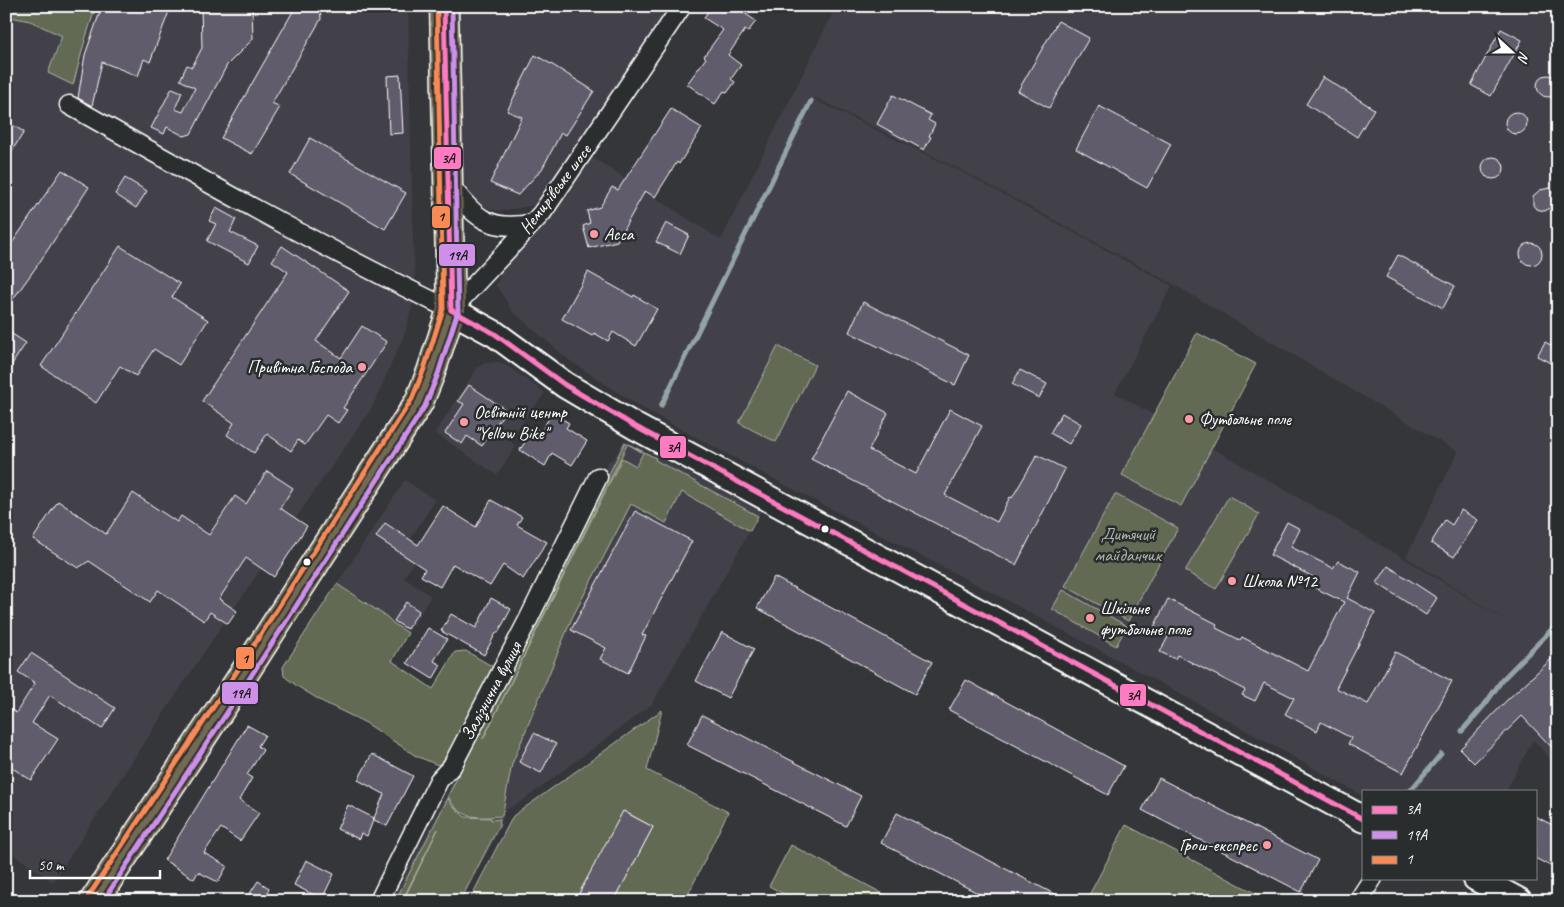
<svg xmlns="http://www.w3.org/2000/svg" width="1564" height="907" font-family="Caveat,sans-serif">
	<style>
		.built { fill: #424149; fill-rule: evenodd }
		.green { fill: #626b52; stroke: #b0b5a8 }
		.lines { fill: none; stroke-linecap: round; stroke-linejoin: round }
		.stream { stroke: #93a4a7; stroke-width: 5 }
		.building { fill: #615b6c; stroke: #fff }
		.minor-casing { stroke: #fff; stroke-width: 21 }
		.secondary-casing { stroke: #fff; stroke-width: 29 }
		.primary-casing { stroke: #fff; stroke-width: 31 }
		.minor { stroke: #2a2d2e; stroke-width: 18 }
		.secondary { stroke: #2a2d2e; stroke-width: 25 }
		.primary { stroke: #736b52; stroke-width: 28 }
		.bus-1-casing { stroke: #2a2d2e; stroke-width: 9 }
		.bus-2-casing { stroke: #2a2d2e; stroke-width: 9 }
		.bus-3-casing { stroke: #2a2d2e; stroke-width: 9 }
		.bus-1 { stroke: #fe7ac1; stroke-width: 5 }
		.bus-2 { stroke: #ce8fe9; stroke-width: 5 }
		.bus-3 { stroke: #f98a56; stroke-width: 5 }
		.poi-dot { fill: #ff9aa2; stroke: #2a2d2e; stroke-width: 2 }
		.bus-dot { fill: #fff; stroke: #2a2d2e; stroke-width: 2 }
		.labels { text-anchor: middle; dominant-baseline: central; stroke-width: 5; stroke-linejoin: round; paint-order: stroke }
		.street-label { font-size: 18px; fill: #fff; stroke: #2a2d2e }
		.poi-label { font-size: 18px; fill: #fff; stroke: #2a2d2e; text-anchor: start }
		.park-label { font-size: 18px; fill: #b0b5a8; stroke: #2a2d2e }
		.line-badge { stroke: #2a2d2e; stroke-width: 2 }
		.pale-badge-label { font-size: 14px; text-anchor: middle; font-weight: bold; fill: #111 }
	</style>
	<rect width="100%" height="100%" fill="#35363a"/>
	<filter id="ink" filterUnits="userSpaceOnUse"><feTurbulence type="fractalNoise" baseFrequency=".02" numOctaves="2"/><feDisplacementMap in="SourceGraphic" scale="10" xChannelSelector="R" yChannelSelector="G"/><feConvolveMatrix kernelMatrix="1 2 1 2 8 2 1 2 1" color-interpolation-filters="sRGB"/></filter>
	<g filter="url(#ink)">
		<g class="built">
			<polygon points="6,6 408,6 413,239 416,293 404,335 373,406 206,649 53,882 6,849"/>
			<path d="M460,6H682L584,152L721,240L836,6H1558V767L1533,740L1506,791H1363V796L1195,702L1012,603L785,485L664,420L639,406L569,360L513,312L496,285L515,242L548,203L499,211L490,209L479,204L467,192L461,165ZM814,97L961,170L1173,284L1458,452L1406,557L1512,624L1405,559L1212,448L1256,363L1197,332L1154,415L1115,393L1172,286L960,171L819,102L814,99Z"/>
			<polygon points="498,362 509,367 545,393 509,440 516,446 497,475 435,433 477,368 485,363"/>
			<polygon points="624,440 761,511 652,704 524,800 504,811 502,824 462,901 392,901 450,787 609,461 614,458"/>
			<polygon points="405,480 435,500 411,538 423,547 404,578 431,596 408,633 394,624 387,617 337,584"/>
		</g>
		<g class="green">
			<polygon points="6,6 96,6 85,40 73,85 48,73 62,36 30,21 6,16"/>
			<polygon points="1197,333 1256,364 1181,506 1122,475"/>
			<polygon points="778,346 815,365 776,442 739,423"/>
			<path d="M625,442L627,445L483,739L622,458L636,466L643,453L628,444L656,458L655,460L758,516L750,531L682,492L666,523L631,504L572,618L512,764L502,816C479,818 459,820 448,796Z"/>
			<polygon points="1115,494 1178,528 1128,621 1065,586"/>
			<polygon points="1229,496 1259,514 1216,589 1185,571"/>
			<polygon points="337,584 387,617 394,624 408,633 392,661 433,689 455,652 466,651 495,668 455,749 438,765 416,756 366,723 323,702 297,686 284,676 283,667"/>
			<polygon points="1063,590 1127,626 1116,646 1052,609"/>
			<polygon points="662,710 647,770 728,812 685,901 614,901 653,827 624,811 575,901 469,901 513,816"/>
			<polygon points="448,798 451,804 465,817 491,818 491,820 500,819 499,826 460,901 403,901 438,829 402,901 395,901"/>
			<polygon points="1126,825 1270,901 1086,901"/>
			<polygon points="791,845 897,901 797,901 769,886"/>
		</g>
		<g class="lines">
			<g class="stream">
				<polyline points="661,406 811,101"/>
				<polyline points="1462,731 1486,703 1502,680 1558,623"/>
				<polyline points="1410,791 1441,754"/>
			</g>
		</g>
		<g class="building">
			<polygon points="102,6 171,6 150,62 144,59 138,76 102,62 92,106 78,98 85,55"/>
			<polygon points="201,6 252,6 253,39 227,65 191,134 184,136 167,127 164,134 151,128 172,88 182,92 175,109 183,112 195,88 180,80 187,65 192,67 202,48"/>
			<polygon points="296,6 320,6 321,19 272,103 280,107 252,154 221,138"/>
			<polygon points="711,6 723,12 727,6 734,6 756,21 748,32 745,30 728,55 741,65 731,79 735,82 727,93 724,91 715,104 687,84 706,58 704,56 723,30 704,18"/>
			<polygon points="1058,21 1089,38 1049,108 1018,91"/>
			<polygon points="1501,29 1522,40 1491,96 1471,85"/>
			<polygon points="535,55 551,64 594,91 566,135 561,133 542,169 518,195 490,183 522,117 507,111"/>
			<circle cx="1548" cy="86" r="11"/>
			<polygon points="400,75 403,133 389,134 387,76"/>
			<polygon points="1323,77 1374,109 1357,137 1306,104"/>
			<polygon points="893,95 931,115 928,120 935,124 929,136 931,137 924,150 877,124"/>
			<polygon points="1099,106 1171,144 1147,188 1076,149"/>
			<polygon points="671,109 702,128 679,164 677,162 655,197 645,191 617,241 589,248 583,226 590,223 587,211 600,207 612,187 618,190"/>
			<circle cx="1516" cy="123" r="11"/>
			<polygon points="6,121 24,132 6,160"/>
			<polygon points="310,138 406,193 385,229 290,174"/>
			<circle cx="1493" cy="168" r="11"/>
			<polygon points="62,170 89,187 39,263 6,309 6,252"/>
			<polygon points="125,178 147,191 136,208 115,194"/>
			<polygon points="1550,188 1555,197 1555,202 1553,206 1545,211 1536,209 1533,205 1533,196 1540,190"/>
			<polygon points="216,208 236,219 230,232 258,246 249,263 207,241 216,224 209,221"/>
			<polygon points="666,223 689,235 680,254 656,242"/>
			<circle cx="1531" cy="254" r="11"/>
			<polygon points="120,246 180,284 172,297 208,320 179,365 154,349 136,376 120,366 96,403 41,366"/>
			<polygon points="282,246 349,291 316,341 341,358 362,326 387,342 343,408 347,410 338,423 326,415 305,445 298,440 291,451 267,434 254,453 227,435 234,423 202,401 288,272 272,261"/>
			<polygon points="1398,255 1455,286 1443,308 1386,277"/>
			<polygon points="588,272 633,297 634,295 657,309 636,346 613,332 608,341 594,333 592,336 562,319"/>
			<polygon points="863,302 969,355 955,385 849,332"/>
			<polygon points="6,330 26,343 6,373"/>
			<polygon points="1545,342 1558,349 1558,367 1537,356"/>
			<polygon points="1020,370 1047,384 1039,398 1012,384"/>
			<polygon points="469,385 506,410 482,446 467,436 462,444 445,433 464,404 458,401"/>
			<polygon points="847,391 888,413 869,450 916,474 950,409 982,426 945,495 997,522 1010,497 1012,498 1037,455 1065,469 1016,565 811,459"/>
			<polygon points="552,413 569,423 566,428 587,441 572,465 552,453 545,466 520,450 534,427 541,432"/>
			<polygon points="1062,413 1081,424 1069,444 1050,433"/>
			<polygon points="267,471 293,488 280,508 307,526 274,577 246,558 219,599 237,611 228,624 210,612 204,621 158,590 150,602 89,561 78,568 33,539 58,501 106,534 133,493 177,522 181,516 209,535 235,496 246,504"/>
			<polygon points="491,500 522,517 517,525 547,542 523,579 503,565 490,586 453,564 440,587 421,576 425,569 376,537 385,523 418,545 443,506 476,527"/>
			<polygon points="1461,510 1478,520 1454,557 1431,543 1445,520 1452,525"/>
			<polygon points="635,511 692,541 642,635 646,636 628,673 600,659 606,648 571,630"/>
			<polygon points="1287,522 1300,529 1291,547 1333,568 1338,561 1360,572 1347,598 1375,613 1336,688 1368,704 1395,652 1452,681 1403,773 1348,744 1351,738 1321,722 1317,731 1285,714 1294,698 1264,683 1255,701 1242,695 1245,690 1177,655 1175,659 1160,652 1169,635 1154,627 1168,599 1217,624 1216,628 1240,640 1242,637 1308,671 1344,602 1313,587 1317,579 1270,555"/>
			<polygon points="1388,566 1437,598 1426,615 1377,583"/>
			<polygon points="774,577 932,662 915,694 757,608"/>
			<polygon points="491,598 511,609 498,633 496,633 484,655 441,631 451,614 476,628"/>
			<polygon points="406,602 419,611 407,629 394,621"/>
			<polygon points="428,628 447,639 434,661 441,665 433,679 407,663"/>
			<polygon points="722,632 754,649 728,698 696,681"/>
			<polygon points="31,653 115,708 102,729 50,695 32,723 58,739 31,780 6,764 6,706 16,713 35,683 18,672"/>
			<polygon points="1558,653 1558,754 1522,716 1474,763 1460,749 1507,700"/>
			<polygon points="966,680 1124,766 1108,795 949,710"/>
			<polygon points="702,715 861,796 846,826 687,745"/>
			<polygon points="247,725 265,735 258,746 263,750 247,775 252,778 239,800 259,813 240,841 221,828 204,853 227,866 218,882 198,872 194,879 164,860"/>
			<polygon points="534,733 556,744 541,773 519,762"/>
			<polygon points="372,754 413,776 387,826 374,820 374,818 367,836 361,833 359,839 337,829 348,805 374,818 384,794 358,780"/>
			<polygon points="1159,778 1318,860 1301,892 1142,810"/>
			<polygon points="623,811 653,827 614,901 575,901"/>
			<polygon points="897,813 1068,901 993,901 881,843"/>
			<polygon points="1535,816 1558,828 1558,870 1535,858"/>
			<polygon points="306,860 334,874 322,899 294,885"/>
			<polygon points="258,881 269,888 265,901 245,901"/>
		</g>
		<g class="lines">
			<defs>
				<g id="minor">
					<path d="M69,105C195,176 321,247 451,310L542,213L682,6"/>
					<path d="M449,183C473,217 490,233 533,223"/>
					<polyline points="379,901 439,780 452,766 529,618 598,477"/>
					<polyline points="1358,901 1373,878"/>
				</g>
				<g id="secondary">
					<polyline points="451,310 495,334 565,385 636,427 1363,819"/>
					<polyline points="1476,878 1519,901"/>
				</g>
				<polyline id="primary" points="94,901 245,672 419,402 431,372 451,310 444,6"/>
			</defs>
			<use href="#minor" class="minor-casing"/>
			<use href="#secondary" class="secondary-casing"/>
			<use href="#primary" class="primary-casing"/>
			<use href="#minor" class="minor"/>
			<use href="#secondary" class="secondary"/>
			<use href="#primary" class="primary"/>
			<defs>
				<g id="bus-1">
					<polyline points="444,6 451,310"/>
					<polyline points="451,310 495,334 565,385 636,427 1363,819"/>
				</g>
				<polyline id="bus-2" points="103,901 251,676 425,406 438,374 458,311 452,6"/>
				<polyline id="bus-3" points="88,897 239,668 412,399 424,369 443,309 437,6"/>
			</defs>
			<use href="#bus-1" class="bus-1-casing"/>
			<use href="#bus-2" class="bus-2-casing"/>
			<use href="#bus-3" class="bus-3-casing"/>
			<use href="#bus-1" class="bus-1"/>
			<use href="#bus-2" class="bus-2"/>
			<use href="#bus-3" class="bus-3"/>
		</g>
	</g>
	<g class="poi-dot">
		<circle cx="594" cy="234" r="5"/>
		<circle cx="362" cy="367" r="5"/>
		<circle cx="1189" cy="419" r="5"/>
		<circle cx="464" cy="422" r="5"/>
		<circle cx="1232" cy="581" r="5"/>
		<circle cx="1090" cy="618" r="5"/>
		<circle cx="1267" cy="845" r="5"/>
	</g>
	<g class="bus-dot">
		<circle cx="825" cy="529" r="4.5"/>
		<circle cx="307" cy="562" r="4.5"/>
	</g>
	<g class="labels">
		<g class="street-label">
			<text transform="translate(555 189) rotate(-53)">Немирівське шосе</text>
			<text transform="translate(491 691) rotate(-62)">Залізнична вулиця</text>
		</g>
		<g class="poi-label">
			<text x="604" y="234">Асса</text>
			<text x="352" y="367" text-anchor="end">Привітна Господа</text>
			<text x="474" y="412">Освітній центр<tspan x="474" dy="21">"Yellow Bike"</tspan></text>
			<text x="1199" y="419">Футбольне поле</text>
			<text x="1242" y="581">Школа №12</text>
			<text x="1100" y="608">Шкільне<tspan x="1100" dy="21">футбольне поле</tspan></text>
			<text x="1257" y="845" text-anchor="end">Грош-експрес</text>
		</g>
		<g class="park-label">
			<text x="1128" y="534">Дитячий<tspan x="1128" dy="21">майданчик</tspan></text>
		</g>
	</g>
	<g class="line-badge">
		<rect x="433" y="146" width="29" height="24" rx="5" fill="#fe7ac1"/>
		<rect x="431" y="205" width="20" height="24" rx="5" fill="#f98a56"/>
		<rect x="438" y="243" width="38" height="24" rx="5" fill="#ce8fe9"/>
		<rect x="659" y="435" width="28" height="24" rx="5" fill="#fe7ac1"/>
		<rect x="235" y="646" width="20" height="24" rx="5" fill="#f98a56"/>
		<rect x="221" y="681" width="38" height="24" rx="5" fill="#ce8fe9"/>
		<rect x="1119" y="683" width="28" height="24" rx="5" fill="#fe7ac1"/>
	</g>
	<g class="pale-badge-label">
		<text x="448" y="163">3А</text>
		<text x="441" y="221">1</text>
		<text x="457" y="260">19А</text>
		<text x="673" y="452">3А</text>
		<text x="245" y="663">1</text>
		<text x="240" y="698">19А</text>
		<text x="1133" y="700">3А</text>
	</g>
	<rect width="1564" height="907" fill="none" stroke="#2a2d2e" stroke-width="25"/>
	<rect x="12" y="12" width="1539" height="882" fill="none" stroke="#fff" stroke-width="2" filter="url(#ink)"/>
	<rect x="1362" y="790" width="175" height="90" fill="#2a2d2e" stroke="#7f8182"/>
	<rect x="1372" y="806" width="25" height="8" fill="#fe7ac1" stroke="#7f8182"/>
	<text x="1406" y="814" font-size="15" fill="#ffffff">3А</text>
	<rect x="1372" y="831" width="25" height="8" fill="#ce8fe9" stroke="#7f8182"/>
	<text x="1406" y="840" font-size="15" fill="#ffffff">19А</text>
	<rect x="1372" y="856" width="25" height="8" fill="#f98a56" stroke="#7f8182"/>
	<text x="1406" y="864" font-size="15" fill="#ffffff">1</text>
	<g transform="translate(1512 52) rotate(111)" stroke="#2a2d2e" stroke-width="4" paint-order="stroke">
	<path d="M0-4L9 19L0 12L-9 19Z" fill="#ffffff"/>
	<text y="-8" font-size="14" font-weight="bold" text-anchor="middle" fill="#ffffff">N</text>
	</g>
	<path d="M30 870v8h130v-8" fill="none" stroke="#ffffff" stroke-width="2.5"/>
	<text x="38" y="870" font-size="15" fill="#ffffff" stroke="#2a2d2e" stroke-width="4" paint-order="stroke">50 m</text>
</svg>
